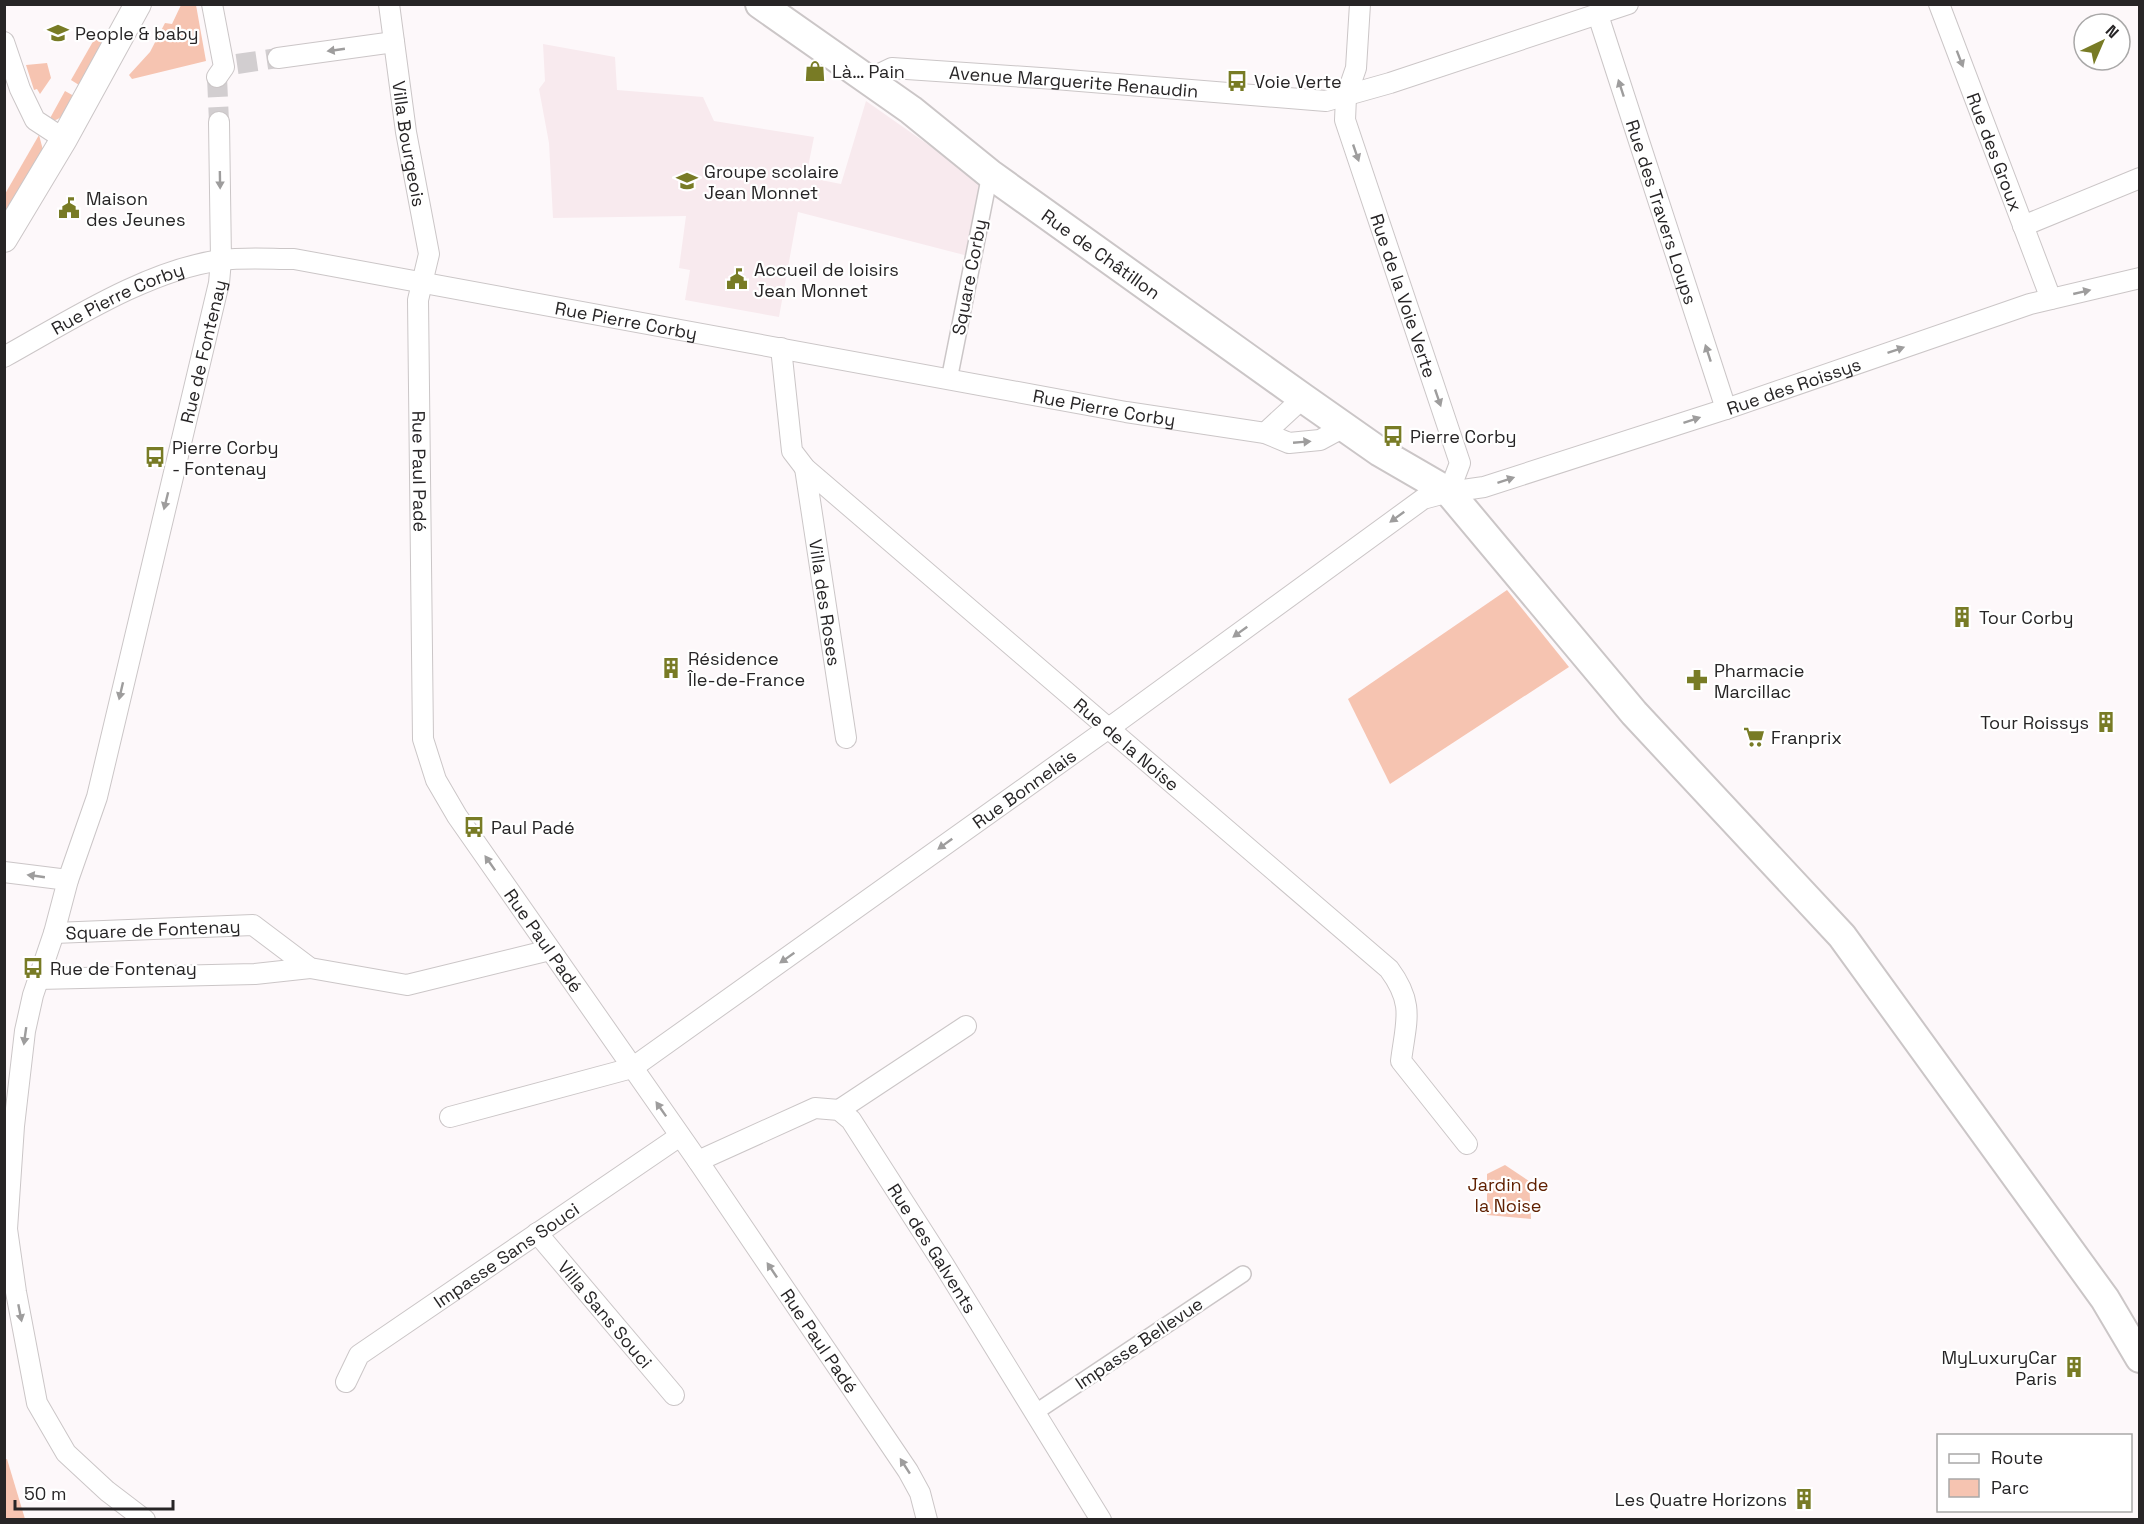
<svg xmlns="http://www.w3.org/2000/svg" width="2144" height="1524" font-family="'Space Grotesk',sans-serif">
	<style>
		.built { fill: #f8eaee }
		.green { fill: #f6c4b1 }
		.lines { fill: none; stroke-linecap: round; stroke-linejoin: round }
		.minor-tunnel { stroke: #d2ced0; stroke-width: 20; stroke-dasharray: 20 10; stroke-linecap: butt }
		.pedestrian-casing { stroke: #cbc6c7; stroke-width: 18 }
		.minor-casing { stroke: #cbc6c7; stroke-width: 22 }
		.tertiary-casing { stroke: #cbc6c7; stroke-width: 28 }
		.secondary-casing { stroke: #cbc6c7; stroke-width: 32 }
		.pedestrian { stroke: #fff; stroke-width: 15 }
		.minor { stroke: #fff; stroke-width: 20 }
		.tertiary { stroke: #fff; stroke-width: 26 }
		.secondary { stroke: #fff; stroke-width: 28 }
		.oneway { fill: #9e9d9d }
		.labels { text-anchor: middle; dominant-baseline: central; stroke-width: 4.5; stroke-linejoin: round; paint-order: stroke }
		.poi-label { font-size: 18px; fill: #272526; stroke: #fff; text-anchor: start }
		.street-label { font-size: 18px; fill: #272526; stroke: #fff }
		.park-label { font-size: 18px; fill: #602102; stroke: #fff }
	</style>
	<rect width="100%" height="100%" fill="#fdf8fa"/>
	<polygon class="built" points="543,44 615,57 617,90 703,97 714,121 814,137 806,177 841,184 866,101 990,188 972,257 798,212 779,317 685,300 690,270 679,268 686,216 553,218 549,143 539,89 545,81"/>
	<g class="green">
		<polygon points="181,5 196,5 206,61 132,79 129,75 150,52 165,23 172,24"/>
		<polygon points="95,38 102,43 79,85 71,80"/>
		<polygon points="47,63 51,78 40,94 37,89 34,90 26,65"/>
		<path d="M65,91L74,96C67,107 63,123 49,120Z"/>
		<polygon points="39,135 43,150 5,215 5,194"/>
		<polygon points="1507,590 1569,667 1390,784 1348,699"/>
		<polygon points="1505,1165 1529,1181 1531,1219 1487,1215 1487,1174"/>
		<polygon points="7,1459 25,1519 5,1519 4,1460"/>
	</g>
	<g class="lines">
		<g class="minor-tunnel">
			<polyline points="237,64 278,58"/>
			<polyline points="217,77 219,122"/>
		</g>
		<defs>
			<g id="pedestrian">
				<polyline points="949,380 990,174"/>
				<polyline points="1036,1412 1243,1274"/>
			</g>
			<g id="minor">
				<polyline points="212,4 224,67 217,77"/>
				<path id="s1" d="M389,4L406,132L429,254L418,300L423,739L436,780L457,816L698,1161L908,1471L920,1493L927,1520"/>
				<path id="s2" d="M1360,4L1356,68L1346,97L1345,120L1460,463L1449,492"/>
				<path id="s3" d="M1939,4L2051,299"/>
				<path id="s4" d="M1598,15L1726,409"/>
				<polyline points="4,42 20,89 35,120 64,139"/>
				<polyline points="278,58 394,42"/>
				<path id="s5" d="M867,80L892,68L1055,79L1326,101L1390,83L1628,4"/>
				<polyline points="2023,226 2140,178"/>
				<path id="s6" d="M781,348L792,451L805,468L1389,969C1415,1004 1406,1021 1401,1061L1467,1144"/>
				<path id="s7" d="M4,357C69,321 147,270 221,260C245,257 270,259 294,259L1126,412L1265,433L1289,443L1320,440L1344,427"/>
				<polyline points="1265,433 1303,398"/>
				<path id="s8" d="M805,468L846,738"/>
				<polyline points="4,872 68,880"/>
				<path id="s9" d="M54,933L253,925L310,968L407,985L550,950"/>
				<polyline points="38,979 255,974 310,968"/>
				<polyline points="839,1110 966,1026"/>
				<path id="s10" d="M450,1117L632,1068L1120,720L1423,499L1449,492L1484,487L1726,409L2030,304L2140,278"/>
				<path id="s11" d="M698,1161L815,1108L839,1110L851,1120L944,1265L1101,1520"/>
				<path id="s12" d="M537,1233L674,1395"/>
				<path id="s13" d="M346,1382L359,1355L680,1136"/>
				<path id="s14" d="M145,1520L107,1491L66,1453L37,1403L16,1292L7,1229L14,1126L25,1031L33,995L54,933L68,880L97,797L219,283L221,260L219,122"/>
			</g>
			<polyline id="tertiary" points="4,239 64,139 138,4"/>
			<g id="secondary">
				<path id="s15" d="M760,4L911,110L990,174L1303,398L1380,452L1449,492L1634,713L1842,936L2105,1299L2140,1358"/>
			</g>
		</defs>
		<use href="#pedestrian" class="pedestrian-casing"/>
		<use href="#minor" class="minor-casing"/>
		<use href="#tertiary" class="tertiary-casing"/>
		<use href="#secondary" class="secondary-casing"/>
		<use href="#pedestrian" class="pedestrian"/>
		<use href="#minor" class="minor"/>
		<use href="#tertiary" class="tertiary"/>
		<use href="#secondary" class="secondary"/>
	</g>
	<defs><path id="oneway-solid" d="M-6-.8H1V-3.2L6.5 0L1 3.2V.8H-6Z" transform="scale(1.5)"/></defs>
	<g class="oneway">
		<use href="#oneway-solid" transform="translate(336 50) rotate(172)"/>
		<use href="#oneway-solid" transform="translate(1960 59) rotate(69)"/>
		<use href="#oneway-solid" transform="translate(1621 88) rotate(-108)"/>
		<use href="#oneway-solid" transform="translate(1356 153) rotate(71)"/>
		<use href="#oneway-solid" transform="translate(220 180) rotate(89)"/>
		<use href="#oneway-solid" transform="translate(2082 292) rotate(-13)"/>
		<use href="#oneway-solid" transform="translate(1896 350) rotate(-19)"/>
		<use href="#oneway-solid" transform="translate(1708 353) rotate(-108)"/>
		<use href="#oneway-solid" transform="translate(1438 398) rotate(71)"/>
		<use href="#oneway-solid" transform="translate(1692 420) rotate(-18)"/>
		<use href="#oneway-solid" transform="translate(1302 442) rotate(-5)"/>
		<use href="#oneway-solid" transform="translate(1506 480) rotate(-18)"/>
		<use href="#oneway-solid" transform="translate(166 501) rotate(104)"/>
		<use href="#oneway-solid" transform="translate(1397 517) rotate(144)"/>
		<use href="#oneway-solid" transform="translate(1240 632) rotate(144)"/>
		<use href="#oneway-solid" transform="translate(121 691) rotate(103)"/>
		<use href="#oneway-solid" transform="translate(945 844) rotate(144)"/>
		<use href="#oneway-solid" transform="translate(490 863) rotate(-125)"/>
		<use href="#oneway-solid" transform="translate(36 876) rotate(-172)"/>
		<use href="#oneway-solid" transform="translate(787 958) rotate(145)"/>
		<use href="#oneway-solid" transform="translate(25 1036) rotate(98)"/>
		<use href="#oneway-solid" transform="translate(661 1109) rotate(-125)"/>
		<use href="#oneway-solid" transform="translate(772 1270) rotate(-124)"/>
		<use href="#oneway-solid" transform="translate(20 1313) rotate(79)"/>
		<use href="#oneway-solid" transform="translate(905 1466) rotate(-123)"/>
	</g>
	<defs>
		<symbol id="school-bare" viewBox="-9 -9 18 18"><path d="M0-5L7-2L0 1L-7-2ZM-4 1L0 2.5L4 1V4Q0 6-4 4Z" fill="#787b25" stroke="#fff" stroke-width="2.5" paint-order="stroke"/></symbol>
		<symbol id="shop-bare" viewBox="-9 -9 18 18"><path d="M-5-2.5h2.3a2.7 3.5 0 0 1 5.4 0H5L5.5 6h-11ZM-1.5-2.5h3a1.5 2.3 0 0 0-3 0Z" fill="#787b25" stroke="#fff" stroke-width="2.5" paint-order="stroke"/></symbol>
		<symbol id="bus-bare" viewBox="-9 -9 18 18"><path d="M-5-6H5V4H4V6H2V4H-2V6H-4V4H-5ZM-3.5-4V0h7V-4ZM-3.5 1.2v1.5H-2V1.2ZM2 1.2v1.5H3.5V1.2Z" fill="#787b25" stroke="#fff" stroke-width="2.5" paint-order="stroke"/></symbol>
		<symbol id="civic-bare" viewBox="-9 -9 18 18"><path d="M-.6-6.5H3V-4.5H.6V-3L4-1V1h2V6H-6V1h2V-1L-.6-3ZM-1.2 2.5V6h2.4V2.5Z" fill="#787b25" stroke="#fff" stroke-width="2.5" paint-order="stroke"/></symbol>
		<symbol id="building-bare" viewBox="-9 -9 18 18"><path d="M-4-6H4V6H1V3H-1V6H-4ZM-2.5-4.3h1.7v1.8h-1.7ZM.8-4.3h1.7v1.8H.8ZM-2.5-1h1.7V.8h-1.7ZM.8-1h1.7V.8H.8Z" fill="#787b25" stroke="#fff" stroke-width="2.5" paint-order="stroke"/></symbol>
		<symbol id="pharmacy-bare" viewBox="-9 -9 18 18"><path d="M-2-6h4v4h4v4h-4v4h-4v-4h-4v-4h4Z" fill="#787b25" stroke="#fff" stroke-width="2.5" paint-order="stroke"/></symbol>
		<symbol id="supermarket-bare" viewBox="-9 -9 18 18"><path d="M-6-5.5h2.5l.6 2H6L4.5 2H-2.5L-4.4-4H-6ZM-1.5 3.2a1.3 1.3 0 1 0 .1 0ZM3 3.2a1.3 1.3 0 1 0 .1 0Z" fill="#787b25" stroke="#fff" stroke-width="2.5" paint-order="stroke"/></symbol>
	</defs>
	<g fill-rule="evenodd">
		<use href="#school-bare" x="43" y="18" width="30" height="30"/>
		<use href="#shop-bare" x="800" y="56" width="30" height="30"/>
		<use href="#bus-bare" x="1222" y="66" width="30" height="30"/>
		<use href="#school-bare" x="672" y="166" width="30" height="30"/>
		<use href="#civic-bare" x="54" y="193" width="30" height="30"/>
		<use href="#civic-bare" x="722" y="264" width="30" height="30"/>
		<use href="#bus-bare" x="1378" y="421" width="30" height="30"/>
		<use href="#bus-bare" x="140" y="442" width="30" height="30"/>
		<use href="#building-bare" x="1947" y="602" width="30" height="30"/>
		<use href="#building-bare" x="656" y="653" width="30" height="30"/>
		<use href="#pharmacy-bare" x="1682" y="665" width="30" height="30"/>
		<use href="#building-bare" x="2091" y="707" width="30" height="30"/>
		<use href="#supermarket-bare" x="1739" y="722" width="30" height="30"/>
		<use href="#bus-bare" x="459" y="812" width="30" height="30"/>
		<use href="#bus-bare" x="18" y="953" width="30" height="30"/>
		<use href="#building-bare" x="2059" y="1352" width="30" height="30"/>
		<use href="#building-bare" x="1789" y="1484" width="30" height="30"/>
	</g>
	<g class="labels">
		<g class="poi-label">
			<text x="75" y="33">People &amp; baby</text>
			<text x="832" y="71">Là… Pain</text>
			<text x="1254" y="81">Voie Verte</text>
			<text x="704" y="171">Groupe scolaire<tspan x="704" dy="21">Jean Monnet</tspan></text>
			<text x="86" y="198">Maison<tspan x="86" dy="21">des Jeunes</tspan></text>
			<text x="754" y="269">Accueil de loisirs<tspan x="754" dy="21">Jean Monnet</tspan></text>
			<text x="1410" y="436">Pierre Corby</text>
			<text x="172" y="447">Pierre Corby<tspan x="172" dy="21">- Fontenay</tspan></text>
			<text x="1979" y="617">Tour Corby</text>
			<text x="688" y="658">Résidence<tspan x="688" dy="21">Île-de-France</tspan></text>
			<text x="1714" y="670">Pharmacie<tspan x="1714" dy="21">Marcillac</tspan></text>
			<text x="2089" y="722" text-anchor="end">Tour Roissys</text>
			<text x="1771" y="737">Franprix</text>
			<text x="491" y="827">Paul Padé</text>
			<text x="50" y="968">Rue de Fontenay</text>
			<text x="2057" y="1357" text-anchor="end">MyLuxuryCar<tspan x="2057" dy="21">Paris</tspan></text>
			<text x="1787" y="1499" text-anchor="end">Les Quatre Horizons</text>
		</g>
		<g class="street-label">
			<text stroke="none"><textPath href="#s5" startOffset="210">Avenue Marguerite Renaudin</textPath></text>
			<text stroke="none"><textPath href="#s1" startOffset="141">Villa Bourgeois</textPath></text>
			<text stroke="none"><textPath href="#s3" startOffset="158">Rue des Groux</textPath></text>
			<text stroke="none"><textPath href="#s4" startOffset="207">Rue des Travers Loups</textPath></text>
			<text stroke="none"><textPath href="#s15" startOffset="423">Rue de Châtillon</textPath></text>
			<text transform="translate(969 277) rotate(-79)">Square Corby</text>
			<text stroke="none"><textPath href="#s2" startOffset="303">Rue de la Voie Verte</textPath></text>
			<text stroke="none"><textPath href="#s7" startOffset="128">Rue Pierre Corby</textPath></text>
			<text stroke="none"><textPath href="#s7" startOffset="650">Rue Pierre Corby</textPath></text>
			<text stroke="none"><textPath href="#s14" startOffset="1240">Rue de Fontenay</textPath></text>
			<text stroke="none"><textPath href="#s10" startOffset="1551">Rue des Roissys</textPath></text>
			<text stroke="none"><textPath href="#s7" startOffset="1136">Rue Pierre Corby</textPath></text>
			<text stroke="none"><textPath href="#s1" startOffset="472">Rue Paul Padé</textPath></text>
			<text stroke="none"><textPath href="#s8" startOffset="136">Villa des Roses</textPath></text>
			<text stroke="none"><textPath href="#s6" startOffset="549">Rue de la Noise</textPath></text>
			<text stroke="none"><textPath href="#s10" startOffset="670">Rue Bonnelais</textPath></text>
			<text stroke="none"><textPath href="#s9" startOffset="99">Square de Fontenay</textPath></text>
			<text stroke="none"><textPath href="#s1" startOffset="976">Rue Paul Padé</textPath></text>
			<text stroke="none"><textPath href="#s11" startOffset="320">Rue des Galvents</textPath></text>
			<text stroke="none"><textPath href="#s13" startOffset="208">Impasse Sans Souci</textPath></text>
			<text stroke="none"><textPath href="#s12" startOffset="106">Villa Sans Souci</textPath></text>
			<text stroke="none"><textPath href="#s1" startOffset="1462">Rue Paul Padé</textPath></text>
			<text transform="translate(1139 1343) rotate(-34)">Impasse Bellevue</text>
		</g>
		<g class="park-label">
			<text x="1508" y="1184">Jardin de<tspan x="1508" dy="21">la Noise</tspan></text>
		</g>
	</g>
	<rect width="2144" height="1524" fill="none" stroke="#272526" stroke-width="12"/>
	<rect x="1937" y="1434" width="195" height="78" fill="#ffffff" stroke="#a9a8a8" stroke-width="1.5"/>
	<rect x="1949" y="1454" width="30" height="9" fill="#ffffff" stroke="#a9a8a8" stroke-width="1.5"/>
	<text x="1991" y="1464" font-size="18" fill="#272526">Route</text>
	<rect x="1949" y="1479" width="30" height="18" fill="#f6c4b1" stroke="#a9a8a8" stroke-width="1.5"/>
	<text x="1991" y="1494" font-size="18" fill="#272526">Parc</text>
	<g transform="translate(2102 42) rotate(44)"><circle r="28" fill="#ffffff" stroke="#a9a8a8" stroke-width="1.5"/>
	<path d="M0-4.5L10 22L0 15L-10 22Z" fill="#787b25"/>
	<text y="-9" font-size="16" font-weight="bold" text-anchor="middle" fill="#272526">N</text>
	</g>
	<path d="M15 1500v9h158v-9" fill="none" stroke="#272526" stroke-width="3"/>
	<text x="24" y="1500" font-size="18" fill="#272526" stroke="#ffffff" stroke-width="4.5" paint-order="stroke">50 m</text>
</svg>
